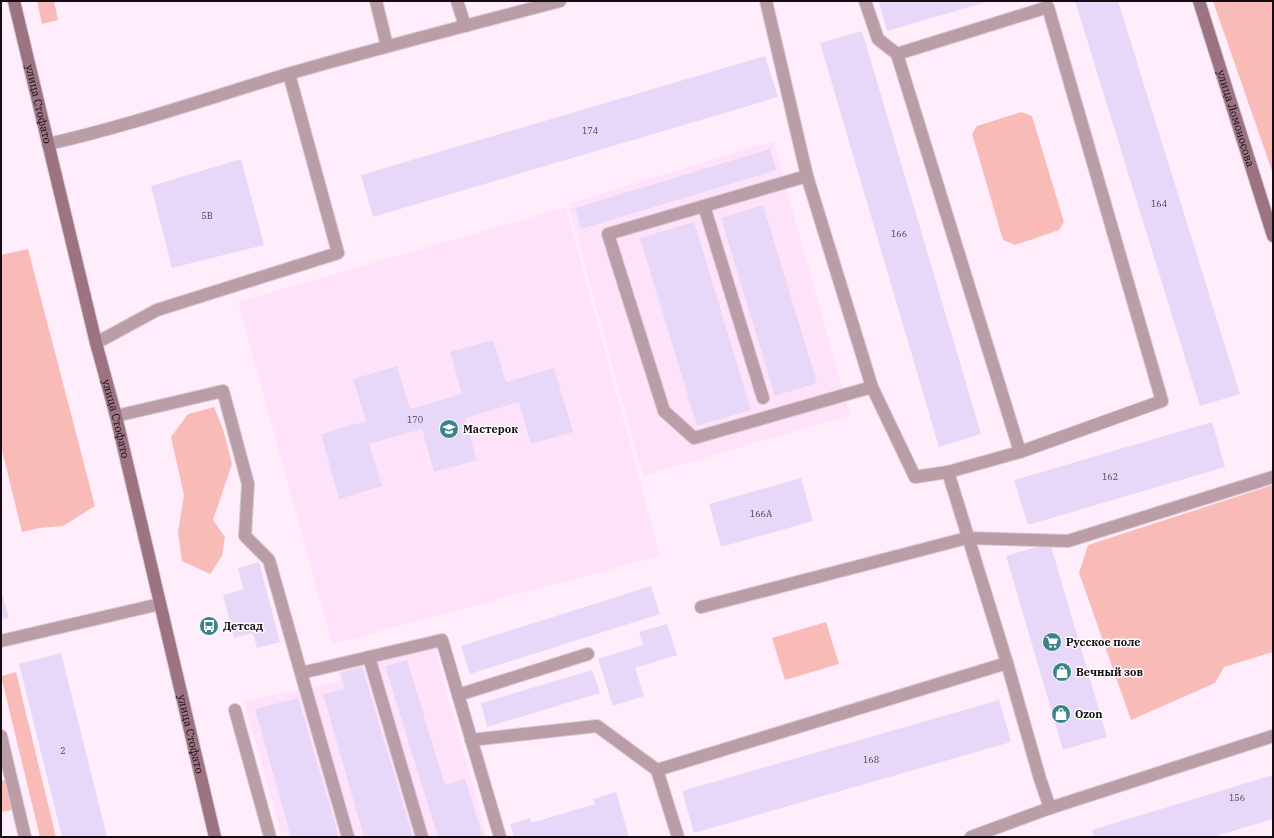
<svg xmlns="http://www.w3.org/2000/svg" width="1274" height="838" font-family="'IBM Plex Serif',serif">
	<style>
		.built { fill: #fee2f9 }
		.green { fill: #f9bbb8 }
		.building { fill: #e7d8f9 }
		.lines { fill: none; stroke-linecap: round; stroke-linejoin: round }
		.lane-casing { stroke: #dac9d7; stroke-width: 14 }
		.street-casing { stroke: #dac9d7; stroke-width: 14 }
		.secondary-casing { stroke: #dac9d7; stroke-width: 14 }
		.lane { stroke: #ba9da6; stroke-width: 12 }
		.street { stroke: #ba9da6; stroke-width: 12 }
		.secondary { stroke: #9c7381; stroke-width: 12 }
		.labels { text-anchor: middle; dominant-baseline: central; stroke-width: 3; stroke-linejoin: round; paint-order: stroke }
		.number-label { font-size: 9px; fill: #4a3f4d }
		.street-label { font-size: 11px; fill: #160c14; stroke: #fff }
		.poi-label { font-size: 11px; font-weight: bold; fill: #160c14; stroke: #fff; text-anchor: start }
	</style>
	<rect width="100%" height="100%" fill="#ffedfc"/>
	<g class="built">
		<polygon points="773,141 850,415 643,476 568,204"/>
		<polygon points="566,207 660,556 332,644 238,302"/>
		<polygon points="434,645 487,837 282,837 244,701 340,681 338,672"/>
	</g>
	<g class="green">
		<polygon points="37,1 54,1 58,20 42,24"/>
		<polygon points="1213,1 1273,1 1273,174"/>
		<polygon points="1021,112 1032,116 1064,222 1059,230 1015,245 1003,240 972,134 977,126"/>
		<polygon points="28,249 95,506 63,526 39,528 22,532 1,446 1,255"/>
		<polygon points="214,407 223,429 232,464 213,520 225,537 222,556 210,574 182,561 178,533 184,495 171,437 188,414"/>
		<polygon points="1273,485 1273,652 1224,667 1215,683 1131,720 1079,573 1088,545"/>
		<polygon points="826,622 839,664 785,680 772,638"/>
		<polygon points="16,672 56,837 40,837 1,676"/>
		<polygon points="11,779 18,809 1,812 1,781"/>
	</g>
	<g class="building">
		<polygon points="879,1 990,1 887,31"/>
		<polygon points="1075,1 1118,1 1240,394 1200,406"/>
		<polygon points="862,31 981,434 939,447 820,43"/>
		<polygon points="765,56 778,97 373,217 361,175"/>
		<polygon points="770,149 776,170 581,229 575,208"/>
		<polygon points="241,159 264,245 172,268 151,186"/>
		<polygon points="763,205 817,383 775,396 721,218"/>
		<polygon points="694,222 751,410 697,426 640,238"/>
		<polygon points="493,340 506,382 554,368 573,432 531,444 519,402 465,418 477,460 434,472 422,429 369,444 382,486 339,499 321,434 366,421 353,379 397,366 410,409 462,394 450,352"/>
		<polygon points="1212,422 1225,467 1028,525 1014,480"/>
		<polygon points="801,478 813,521 721,547 709,504"/>
		<polygon points="1050,543 1107,737 1063,750 1006,556"/>
		<polygon points="259,562 280,642 257,648 253,633 234,638 223,595 243,590 238,568"/>
		<polygon points="651,586 660,614 470,674 461,646"/>
		<polygon points="1,589 9,618 1,620"/>
		<polygon points="667,624 677,655 635,668 644,696 613,706 598,659 643,645 639,632"/>
		<polygon points="61,653 107,837 62,837 19,664"/>
		<polygon points="407,660 445,785 465,779 483,837 438,837 385,666"/>
		<polygon points="362,667 413,837 364,837 323,694 345,689 340,673"/>
		<polygon points="592,670 600,693 487,727 481,703"/>
		<polygon points="298,698 339,837 291,837 255,709"/>
		<polygon points="999,700 1011,742 694,833 682,791"/>
		<polygon points="1273,775 1273,819 1213,837 1094,837 1092,830"/>
		<polygon points="616,792 629,837 514,837 510,824 530,818 531,823 595,804 593,799"/>
	</g>
	<g class="lines">
		<defs>
			<g id="lane">
				<polyline points="376,1 387,46"/>
				<polyline points="457,1 465,26"/>
				<polyline points="865,1 878,39 897,54 1020,452 948,472"/>
				<polyline points="897,54 1048,7 1162,401 1020,452"/>
				<polyline points="807,176 608,234 664,411 694,438 872,387"/>
				<polyline points="704,206 763,398"/>
				<polyline points="96,343 157,310 338,253 289,74"/>
				<polyline points="116,416 223,391 248,484 245,536 269,560 301,673 442,640 500,837"/>
				<polyline points="701,607 967,538 1068,541 1273,477"/>
				<polyline points="1,641 160,604"/>
				<polyline points="369,657 422,837"/>
				<polyline points="1007,663 1040,779 1050,808"/>
				<polyline points="301,673 348,837"/>
				<polyline points="458,695 588,654"/>
				<polyline points="235,710 270,837"/>
				<polyline points="1,736 25,837"/>
				<polyline points="471,740 597,726 657,770 1007,663 948,472 915,477 872,387 807,176 766,1"/>
				<polyline points="657,770 678,837"/>
				<polyline points="971,837 1050,808 1273,736"/>
			</g>
			<path id="street" d="M48,144C129,126 208,98 288,74C378,48 469,25 560,1"/>
			<g id="secondary">
				<path id="s1" d="M14,1L96,343L116,416L215,837"/>
				<path id="s2" d="M1199,1L1273,236"/>
			</g>
		</defs>
		<use href="#lane" class="lane-casing"/>
		<use href="#street" class="street-casing"/>
		<use href="#secondary" class="secondary-casing"/>
		<use href="#lane" class="lane"/>
		<use href="#street" class="street"/>
		<use href="#secondary" class="secondary"/>
	</g>
	<defs>
		<symbol id="school-disc" viewBox="-11 -11 22 22"><circle r="9.5" fill="#3b828b" stroke="#fff"/><path d="M0-5L7-2L0 1L-7-2ZM-4 1L0 2.5L4 1V4Q0 6-4 4Z" fill="#fff"/></symbol>
		<symbol id="bus-disc" viewBox="-11 -11 22 22"><circle r="9.5" fill="#3b828b" stroke="#fff"/><path d="M-5-6H5V4H4V6H2V4H-2V6H-4V4H-5ZM-3.5-4V0h7V-4ZM-3.5 1.2v1.5H-2V1.2ZM2 1.2v1.5H3.5V1.2Z" fill="#fff"/></symbol>
		<symbol id="supermarket-disc" viewBox="-11 -11 22 22"><circle r="9.5" fill="#3b828b" stroke="#fff"/><path d="M-6-5.5h2.5l.6 2H6L4.5 2H-2.5L-4.4-4H-6ZM-1.5 3.2a1.3 1.3 0 1 0 .1 0ZM3 3.2a1.3 1.3 0 1 0 .1 0Z" fill="#fff"/></symbol>
		<symbol id="shop-disc" viewBox="-11 -11 22 22"><circle r="9.5" fill="#3b828b" stroke="#fff"/><path d="M-5-2.5h2.3a2.7 3.5 0 0 1 5.4 0H5L5.5 6h-11ZM-1.5-2.5h3a1.5 2.3 0 0 0-3 0Z" fill="#fff"/></symbol>
	</defs>
	<g fill-rule="evenodd">
		<use href="#school-disc" x="438" y="418" width="22" height="22"/>
		<use href="#bus-disc" x="198" y="615" width="22" height="22"/>
		<use href="#supermarket-disc" x="1041" y="631" width="22" height="22"/>
		<use href="#shop-disc" x="1051" y="661" width="22" height="22"/>
		<use href="#shop-disc" x="1050" y="703" width="22" height="22"/>
	</g>
	<g class="labels">
		<g class="number-label">
			<text x="590" y="130">174</text>
			<text x="1159" y="203">164</text>
			<text x="207" y="215">5В</text>
			<text x="899" y="233">166</text>
			<text x="415" y="419">170</text>
			<text x="1110" y="476">162</text>
			<text x="761" y="513">166А</text>
			<text x="63" y="750">2</text>
			<text x="871" y="759">168</text>
			<text x="1237" y="797">156</text>
		</g>
		<g class="street-label">
			<text stroke="none"><textPath href="#s1" startOffset="106">улица Стофато</textPath></text>
			<text stroke="none"><textPath href="#s2" startOffset="123">улица Ломоносова</textPath></text>
			<text stroke="none"><textPath href="#s1" startOffset="430">улица Стофато</textPath></text>
			<text stroke="none"><textPath href="#s1" startOffset="754">улица Стофато</textPath></text>
		</g>
		<g class="poi-label">
			<text x="463" y="429">Мастерок</text>
			<text x="223" y="626">Детсад</text>
			<text x="1066" y="642">Русское поле</text>
			<text x="1076" y="672">Вечный зов</text>
			<text x="1075" y="714">Ozon</text>
		</g>
	</g>
	<rect width="1274" height="838" fill="none" stroke="#160c14" stroke-width="4"/>
</svg>
